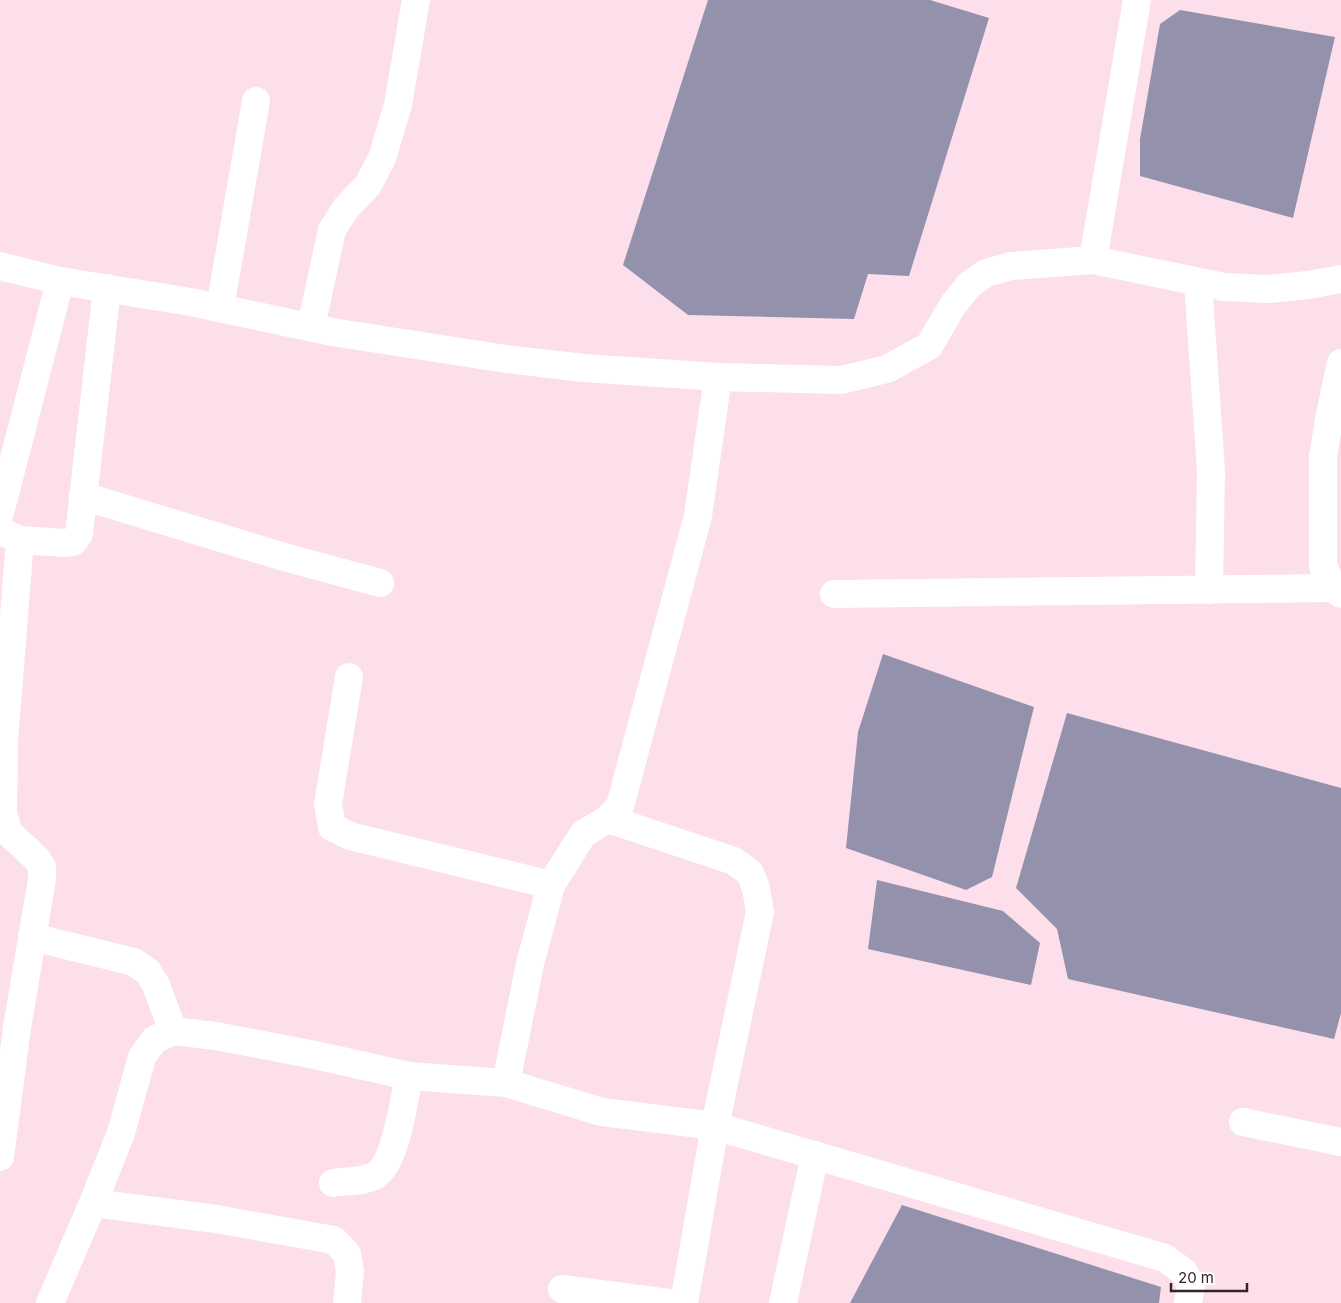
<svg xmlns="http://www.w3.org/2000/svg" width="1341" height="1303" font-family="Inter,sans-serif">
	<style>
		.water { fill: #9491ad }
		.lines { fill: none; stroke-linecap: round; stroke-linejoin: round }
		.minor { stroke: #fff; stroke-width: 28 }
	</style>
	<rect width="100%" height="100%" fill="#fcdfea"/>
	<g class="water">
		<polygon points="708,0 930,0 989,18 909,276 868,274 854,319 688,315 623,265"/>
		<polygon points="1180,10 1335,37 1293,218 1140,176 1140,139 1160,24"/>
		<polygon points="883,654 1034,707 992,877 966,890 846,848 858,732"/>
		<polygon points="1067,713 1341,788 1341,1013 1334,1039 1068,979 1057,929 1016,888"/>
		<polygon points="877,880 1003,911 1040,943 1031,985 868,949"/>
		<polygon points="902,1205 1161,1287 1159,1303 850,1303"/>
	</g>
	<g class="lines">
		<g class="minor">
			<polyline points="1093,260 1137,0"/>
			<polyline points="0,266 60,281 191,302 332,332 506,359 584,368 718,377 841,380 887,369 929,346 953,305 969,285 986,273 1011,266 1093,260 1224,287 1269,289 1308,285 1341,279"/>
			<polyline points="1198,282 1211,471 1209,590"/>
			<polyline points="220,308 256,101"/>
			<polyline points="311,327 332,230 346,208 368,185 382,158 398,105 416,0"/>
			<polyline points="1341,363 1330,414 1323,457 1323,566 1333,588 1341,594"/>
			<polyline points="83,496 284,557 380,583"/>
			<polyline points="0,513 60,281"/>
			<polyline points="0,531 20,540 64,543 73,542 79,534 107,288"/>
			<polyline points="834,594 1333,588"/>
			<polyline points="349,677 328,804 332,827 350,836 551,885"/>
			<polyline points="608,819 734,861 750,873 756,888 760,912 715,1126 684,1303"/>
			<polyline points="32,937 134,962 148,972 156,985 173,1031"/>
			<polyline points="506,1083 602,1112 715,1126 1165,1258 1184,1272 1191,1286 1188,1303"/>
			<polyline points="1243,1122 1341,1142"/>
			<polyline points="0,1157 17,1028 42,879 42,867 37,859 9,833 3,814 4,742 20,540"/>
			<path d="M333,1183C346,1181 364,1182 376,1175C396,1162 404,1100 409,1076"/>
			<polyline points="93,1203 216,1219 334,1240 347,1254 350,1271 347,1303"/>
			<polyline points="562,1289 669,1303"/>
			<polyline points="50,1303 93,1203 121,1133 142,1057 154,1040 173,1031 216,1036 315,1055 409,1076 506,1083 530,964 551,885 583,834 608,819 620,806 698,516 718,377"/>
			<polyline points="783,1303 815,1155"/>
		</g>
	</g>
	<path d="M1171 1283v8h76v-8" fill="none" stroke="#31242a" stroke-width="2.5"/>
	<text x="1178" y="1283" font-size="15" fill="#31242a" stroke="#ffffff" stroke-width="4" paint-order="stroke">20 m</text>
</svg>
